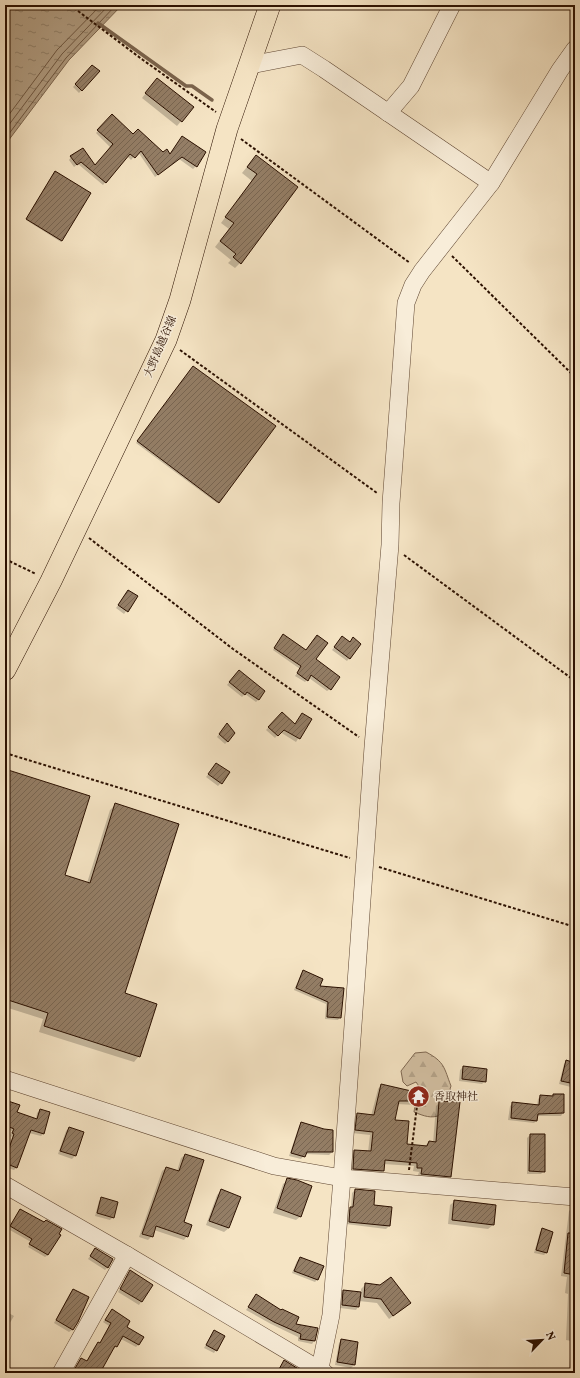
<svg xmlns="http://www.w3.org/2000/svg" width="580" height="1378" font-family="Vollkorn,'Noto Serif JP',serif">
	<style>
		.forest { fill: url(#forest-firs); stroke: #7f6852 }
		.water { fill: url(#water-ripples); stroke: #7b644d }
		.shadow { fill: #0003 }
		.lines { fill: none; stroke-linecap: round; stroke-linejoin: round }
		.shore { stroke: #6e5640; stroke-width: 1 }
		.stream { stroke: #7b644d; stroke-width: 3.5 }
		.building { fill: url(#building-hatch); stroke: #2b1000 }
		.minor-casing { stroke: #5e4531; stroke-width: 18 }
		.major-casing { stroke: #2b1000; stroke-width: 22 }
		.path { stroke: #2b1000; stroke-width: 2; stroke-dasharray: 3 2; stroke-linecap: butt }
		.minor { stroke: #f8edd9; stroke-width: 17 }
		.major { stroke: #f5e4c4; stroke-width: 21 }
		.labels { text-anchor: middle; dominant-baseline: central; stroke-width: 3; stroke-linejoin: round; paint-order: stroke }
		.street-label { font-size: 11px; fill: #2b1000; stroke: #f8edd9 }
		.poi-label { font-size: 11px; fill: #2b1000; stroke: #f8edd9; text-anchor: start }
	</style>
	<defs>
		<pattern id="forest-firs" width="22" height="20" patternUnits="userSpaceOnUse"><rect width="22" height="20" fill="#d3c0a3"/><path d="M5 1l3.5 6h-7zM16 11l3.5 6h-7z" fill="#b5a48b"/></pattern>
		<pattern id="water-ripples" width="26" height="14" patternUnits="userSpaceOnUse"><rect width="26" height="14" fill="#b09c81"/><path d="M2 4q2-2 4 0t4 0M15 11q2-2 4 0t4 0" fill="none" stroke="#8f7e67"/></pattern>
		<pattern id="building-hatch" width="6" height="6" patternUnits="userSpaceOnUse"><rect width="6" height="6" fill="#947e66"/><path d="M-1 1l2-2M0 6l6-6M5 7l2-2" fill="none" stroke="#796652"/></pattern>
	</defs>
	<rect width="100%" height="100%" fill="#f5e4c4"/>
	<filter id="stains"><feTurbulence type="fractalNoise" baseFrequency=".005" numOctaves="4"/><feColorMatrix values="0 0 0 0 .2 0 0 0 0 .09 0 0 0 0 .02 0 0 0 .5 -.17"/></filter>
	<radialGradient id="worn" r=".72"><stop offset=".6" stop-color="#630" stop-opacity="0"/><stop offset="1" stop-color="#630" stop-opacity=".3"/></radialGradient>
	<path class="forest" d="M426,1052C445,1062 444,1068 451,1086L450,1089L453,1093L445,1105L441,1115C431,1119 424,1116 414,1112C415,1100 426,1095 416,1082L407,1086L403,1082L401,1071L415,1053Z"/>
	<polygon class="water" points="5,5 122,5 69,60 5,145"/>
	<g class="shadow">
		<polygon points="92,66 98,71 79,93 73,87"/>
		<polygon points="153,84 192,108 177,126 142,98"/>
		<polygon points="112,116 133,135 163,153 170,155 182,138 196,166 193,169 179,159 155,177 138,152 131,160 127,156 103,185 78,164 74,167 69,160 71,157 95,166 111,148 96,133"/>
		<polygon points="251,162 297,187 240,263 235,268 228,263 231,260 215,247 229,229 221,223 252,181 242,173"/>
		<polygon points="54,173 62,241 61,242 26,220"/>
		<polygon points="192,368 218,502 217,503 136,443"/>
		<polygon points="126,594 137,597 124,614 116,608"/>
		<polygon points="281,638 305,651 314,639 314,659 330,689 327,691 309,678 305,682 295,676 300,669 273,650"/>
		<polygon points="340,640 350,643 351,641 360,645 347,661 332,650"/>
		<polygon points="236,673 259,699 256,702 245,694 242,697 227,685"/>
		<polygon points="282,713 295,725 310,720 296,742 280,732 275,738 266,730"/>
		<polygon points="224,727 228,741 225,744 217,737"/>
		<polygon points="214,767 221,783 218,786 206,777"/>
		<polygon points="5,770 64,876 87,883 110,810 116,804 124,994 139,1056 134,1062 39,1032 43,1019 5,1007"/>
		<polygon points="304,971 319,987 340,1017 338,1020 325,1019 326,1004 294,990 301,974"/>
		<polygon points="566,1061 575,1064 575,1088 559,1084 564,1064"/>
		<polygon points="463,1067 485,1081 482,1084 459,1081 460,1070"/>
		<polygon points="381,1085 419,1101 415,1105 397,1104 394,1121 406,1145 425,1146 429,1142 433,1143 436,1106 440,1102 451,1176 447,1180 417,1178 419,1172 413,1171 414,1166 383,1164 383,1171 379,1175 349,1172 351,1155 354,1151 368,1152 370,1135 352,1133 353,1118 357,1115 371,1116 378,1089"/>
		<polygon points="553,1095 563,1095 563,1113 561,1116 537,1116 537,1120 534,1123 508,1120 510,1106 513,1103 537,1106 538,1099 541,1096 551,1097"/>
		<polygon points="5,1101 16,1113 36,1119 37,1113 40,1110 44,1133 41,1136 29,1133 16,1168 14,1170 5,1167 5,1157 12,1137 10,1136 12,1131 5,1129"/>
		<polygon points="301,1123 324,1130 332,1152 329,1155 305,1154 301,1159 289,1156 299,1126"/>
		<polygon points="69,1128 83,1133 75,1156 72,1159 58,1154 66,1131"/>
		<polygon points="530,1135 544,1171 541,1174 527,1174 527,1138"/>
		<polygon points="185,1155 183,1223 187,1236 184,1240 154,1230 152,1236 148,1240 139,1237 162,1171 166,1168 177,1171 181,1158"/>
		<polygon points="288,1180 301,1216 296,1220 273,1213 283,1184"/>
		<polygon points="222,1190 229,1228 224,1232 206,1225 217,1195"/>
		<polygon points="355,1190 373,1206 391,1208 389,1226 386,1229 346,1224 347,1211 351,1208 352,1193"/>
		<polygon points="102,1198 113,1217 110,1220 95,1216 99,1201"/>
		<polygon points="455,1201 493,1225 488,1229 448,1224 450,1205"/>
		<polygon points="572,1208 575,1209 575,1373 569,1373 571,1341 566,1340 568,1294 565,1293 567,1277 561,1276 569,1211"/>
		<polygon points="20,1210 48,1255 45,1257 28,1247 31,1242 8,1229"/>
		<polygon points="542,1230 546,1253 544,1255 534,1253 540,1232"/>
		<polygon points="93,1252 108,1267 105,1270 88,1259"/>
		<polygon points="300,1258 318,1279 315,1282 292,1273 297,1261"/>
		<polygon points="130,1272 152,1285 139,1305 118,1292"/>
		<polygon points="365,1285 406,1307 389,1319 377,1303 359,1301 358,1307 356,1310 340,1308 341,1294 343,1291 361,1293 361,1289"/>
		<polygon points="73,1290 88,1298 72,1330 69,1332 54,1323 70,1293"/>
		<polygon points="256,1296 295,1325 314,1341 312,1344 298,1341 298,1337 271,1324 246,1310"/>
		<polygon points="5,1311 14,1316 5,1331"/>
		<polygon points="110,1313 125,1327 143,1337 138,1345 136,1347 121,1339 116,1346 114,1349 113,1348 101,1369 106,1373 72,1373 81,1359 86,1362 95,1346 99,1344 109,1326 103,1322"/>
		<polygon points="214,1331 224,1337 214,1353 204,1348"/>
		<polygon points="341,1340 357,1342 354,1365 351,1368 335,1365 339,1343"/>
	</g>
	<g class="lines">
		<g class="shore">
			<polyline points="5,120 57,50 101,5"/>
			<polyline points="5,130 62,54 109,5"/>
			<polyline points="5,139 66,58 116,5"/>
		</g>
		<polyline class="stream" points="98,23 186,86 192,86 212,100"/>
	</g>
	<g class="building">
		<polygon points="92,65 100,71 82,91 75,84"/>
		<polygon points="157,78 194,107 182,122 145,93"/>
		<polygon points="112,114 133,134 138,129 163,152 167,149 170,154 182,136 206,152 197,167 182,157 158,175 141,151 135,158 130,154 106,183 81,162 77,165 70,156 83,148 95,165 113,144 97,130"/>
		<polygon points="256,155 298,187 241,264 233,257 236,254 220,241 234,223 225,217 257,174 247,167"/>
		<polygon points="55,171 91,193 62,241 26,219"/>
		<polygon points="193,366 276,426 219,503 137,441"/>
		<polygon points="128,590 138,596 128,612 118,605"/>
		<polygon points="283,634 306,650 317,635 328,643 316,659 340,677 331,690 311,675 308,681 297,673 301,666 274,648"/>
		<polygon points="342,636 350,642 353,637 361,644 350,659 334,647"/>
		<polygon points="239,670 265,691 259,700 247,692 245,695 229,682"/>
		<polygon points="282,712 295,724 302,713 312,719 300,739 284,730 278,736 268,727"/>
		<polygon points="227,723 235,733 228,742 219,734"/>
		<polygon points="216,763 230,772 222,784 208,774"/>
		<polygon points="5,769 90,796 65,875 90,883 115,803 179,824 125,993 157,1004 140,1057 44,1026 48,1013 5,999"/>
		<polygon points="303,970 323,979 320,986 344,988 341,1018 327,1017 328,1002 296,988"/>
		<polygon points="566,1060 575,1063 575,1084 561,1081"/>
		<polygon points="463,1066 487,1069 486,1082 462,1079"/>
		<polygon points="381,1084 420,1093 420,1101 399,1101 395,1120 409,1121 407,1144 427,1146 429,1141 436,1142 439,1101 460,1102 451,1177 421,1174 422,1168 417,1168 417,1163 385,1160 384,1171 353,1169 354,1150 371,1151 373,1132 355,1130 357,1113 374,1115"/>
		<polygon points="553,1094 564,1094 564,1113 538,1114 537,1121 511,1118 512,1102 539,1105 540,1095 553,1096"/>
		<polygon points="5,1100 20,1105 17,1112 37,1119 40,1109 50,1112 44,1134 31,1130 17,1168 5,1163 5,1160 14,1134 12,1133 14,1129 5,1125"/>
		<polygon points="301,1122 324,1129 333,1130 333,1152 307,1152 305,1157 291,1153"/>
		<polygon points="69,1127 84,1132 76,1156 60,1151"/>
		<polygon points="530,1134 545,1134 545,1172 529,1171"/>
		<polygon points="185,1154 204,1160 184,1222 192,1225 188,1237 156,1226 153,1237 142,1234 166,1167 179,1171"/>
		<polygon points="287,1178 297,1180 312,1186 301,1217 277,1208"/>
		<polygon points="221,1189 241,1197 229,1228 209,1221"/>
		<polygon points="355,1189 375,1191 374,1205 392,1207 390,1226 349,1222 350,1207 353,1207"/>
		<polygon points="101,1197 118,1202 114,1218 97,1213"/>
		<polygon points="454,1200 496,1205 494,1225 452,1220"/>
		<polygon points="20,1209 44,1222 46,1220 62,1229 59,1234 61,1235 48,1255 29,1244 32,1239 10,1226"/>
		<polygon points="542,1228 553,1232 547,1253 536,1250"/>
		<polygon points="568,1233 575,1233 575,1275 564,1273"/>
		<polygon points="95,1248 113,1259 108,1268 90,1256"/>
		<polygon points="300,1257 324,1266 318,1280 294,1271"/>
		<polygon points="130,1270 153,1285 142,1302 120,1289"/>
		<polygon points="391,1277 411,1303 393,1316 381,1299 364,1297 365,1283 380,1285"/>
		<polygon points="73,1289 89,1297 78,1322 73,1330 56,1320"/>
		<polygon points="343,1290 361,1292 359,1307 342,1305"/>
		<polygon points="256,1294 281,1310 282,1309 299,1317 296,1324 318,1328 315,1341 300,1339 301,1334 274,1322 248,1307"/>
		<polygon points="112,1309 130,1321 127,1327 144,1337 139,1345 123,1336 117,1347 115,1346 100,1373 78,1373 74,1370 81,1358 87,1361 98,1342 100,1343 111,1323 105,1320"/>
		<polygon points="214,1330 225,1336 217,1351 206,1345"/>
		<polygon points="341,1339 358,1342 355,1365 337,1362"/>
		<polygon points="284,1360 305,1373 277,1373"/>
	</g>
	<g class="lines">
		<defs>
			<g id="minor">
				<polyline points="250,65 302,55 324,69 491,183"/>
				<polyline points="388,113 411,86 452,5"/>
				<polyline points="5,1079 274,1166 342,1178 575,1197"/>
				<polyline points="5,1185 127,1255 325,1373"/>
				<polyline points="61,1373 127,1255"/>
				<polyline points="319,1373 331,1315 342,1178 373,747 390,545 391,503 406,303 413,285 422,271 491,183 560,70 575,49"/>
			</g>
			<polyline id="major" points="5,670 51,581 166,340 180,300 227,129 270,5"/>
		</defs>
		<use href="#minor" class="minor-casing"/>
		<use href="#major" class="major-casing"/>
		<g class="path">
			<polyline points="70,5 143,60 216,112"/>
			<polyline points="571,80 575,84"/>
			<polyline points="241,139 410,263"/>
			<polyline points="452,256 575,377"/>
			<polyline points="180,350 377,493"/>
			<polyline points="89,538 233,649 359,737"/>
			<polyline points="404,555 575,681"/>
			<polyline points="5,559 36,574"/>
			<polyline points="5,753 350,858"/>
			<polyline points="379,867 575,927"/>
			<polyline points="409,1170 417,1106"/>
		</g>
		<use href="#minor" class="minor"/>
		<use href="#major" class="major"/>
	</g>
	<defs>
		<symbol id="temple-disc" viewBox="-11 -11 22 22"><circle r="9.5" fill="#8f2418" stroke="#f8edd9"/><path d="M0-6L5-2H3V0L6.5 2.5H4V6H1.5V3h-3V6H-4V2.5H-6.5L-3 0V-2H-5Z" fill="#fff"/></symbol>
	</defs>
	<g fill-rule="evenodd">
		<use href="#temple-disc" x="406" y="1084" width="25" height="25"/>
	</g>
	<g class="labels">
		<g class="street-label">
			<text transform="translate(161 347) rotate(-67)">大野島越谷線</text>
		</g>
		<g class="poi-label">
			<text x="434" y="1097">香取神社</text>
		</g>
	</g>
	<rect width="580" height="1378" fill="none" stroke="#f5e4c4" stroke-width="20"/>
	<rect x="6" y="6" width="568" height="1366" fill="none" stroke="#2b1000" stroke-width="2"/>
	<rect x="10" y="10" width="560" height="1358" fill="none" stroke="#2b1000"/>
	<g transform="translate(542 1340) rotate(65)" stroke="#f8edd9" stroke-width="3" paint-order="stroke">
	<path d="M0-3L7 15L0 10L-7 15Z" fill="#2b1000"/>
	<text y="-6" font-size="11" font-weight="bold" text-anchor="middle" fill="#2b1000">N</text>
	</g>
	<rect width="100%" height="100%" filter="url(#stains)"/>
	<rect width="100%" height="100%" fill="url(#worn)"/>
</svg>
